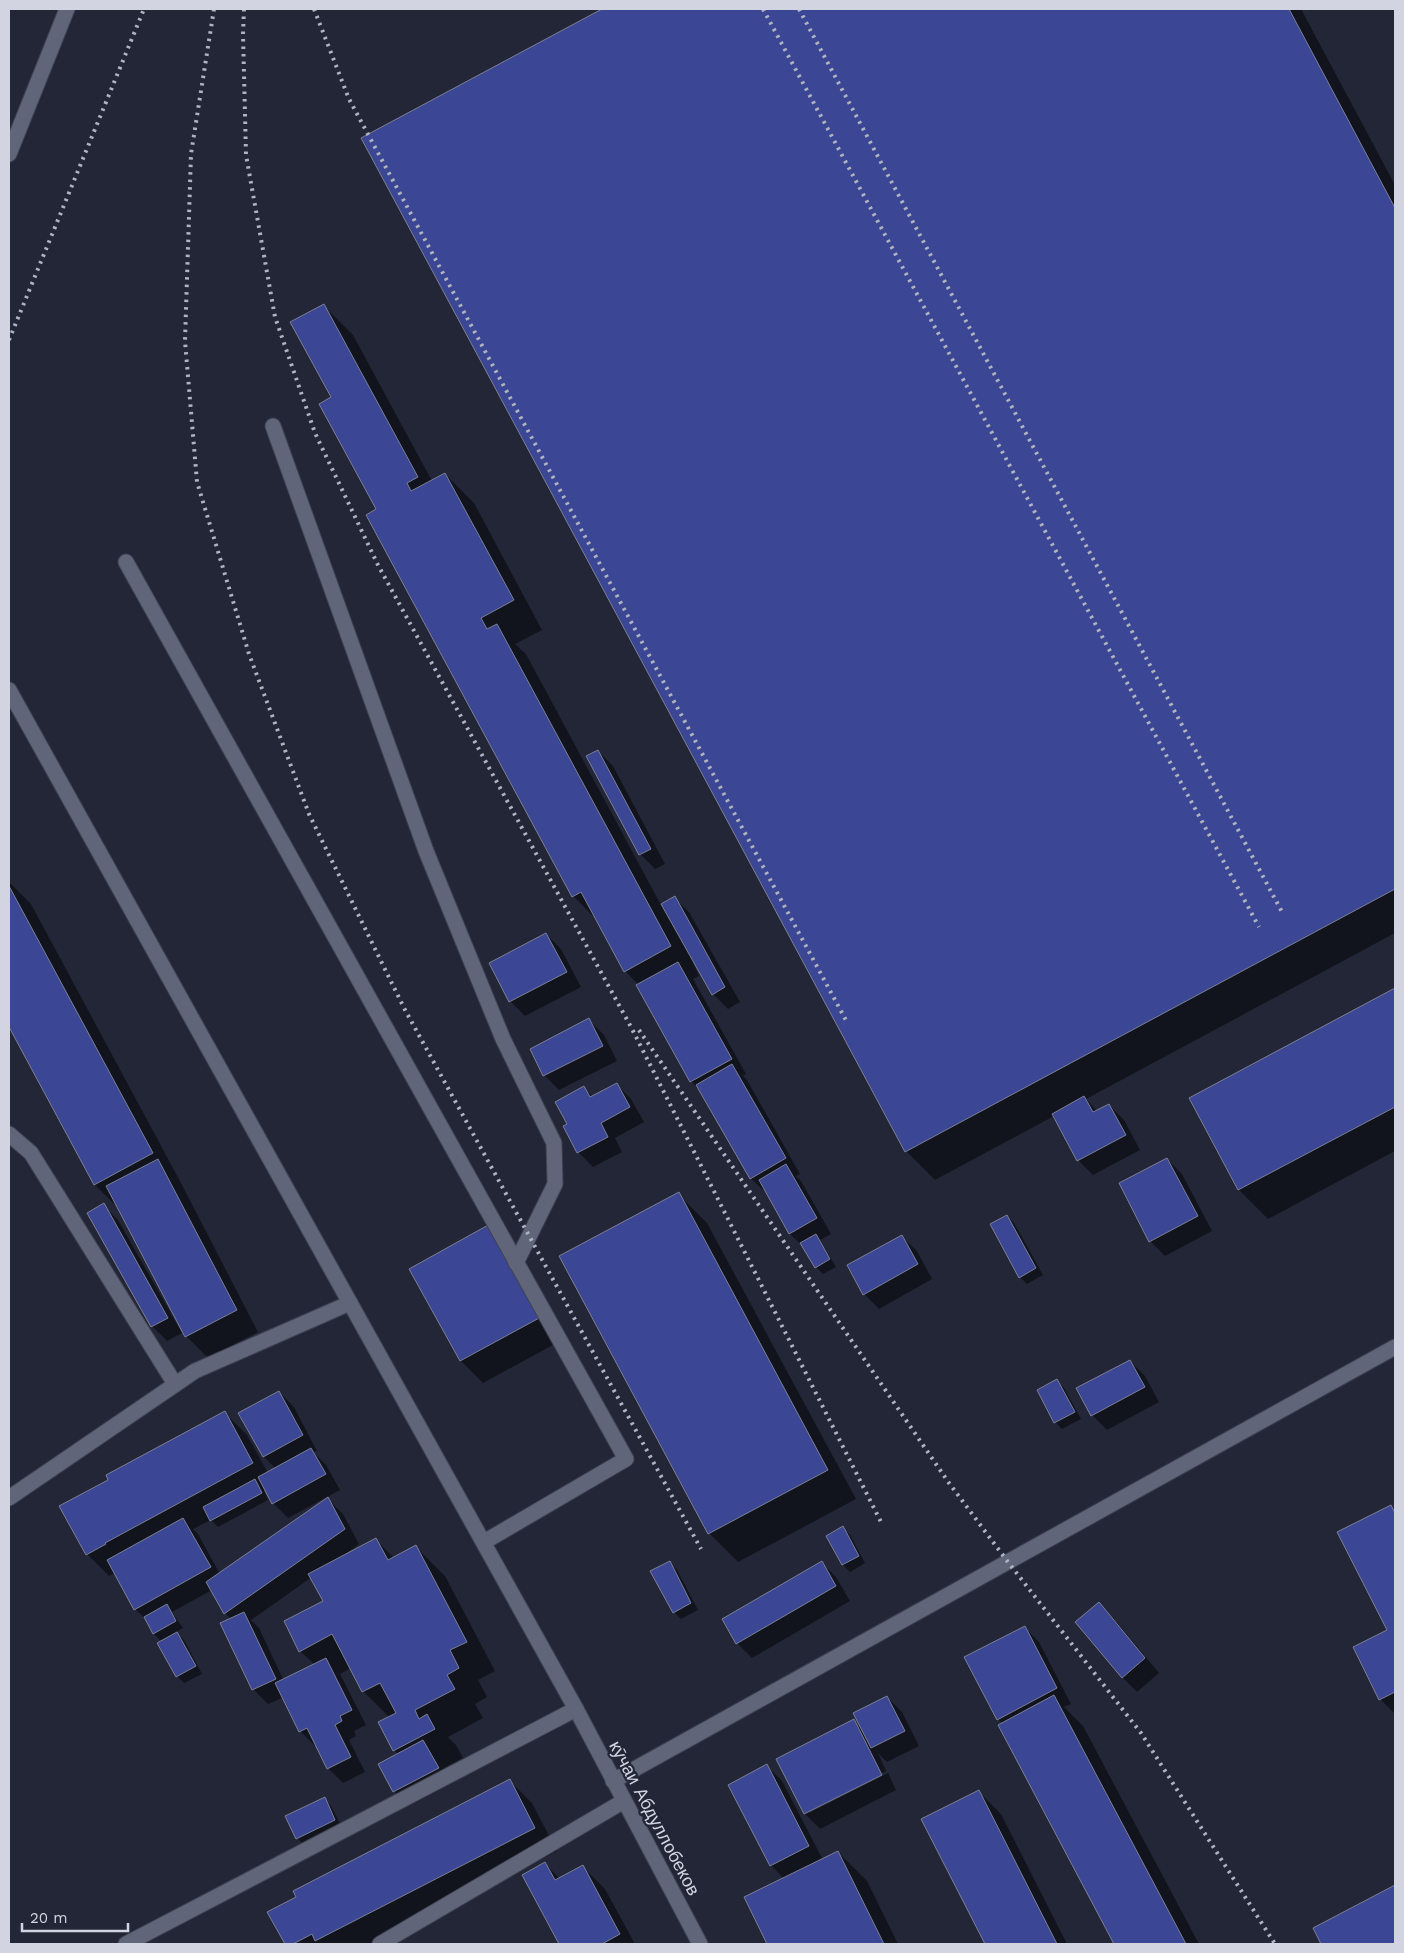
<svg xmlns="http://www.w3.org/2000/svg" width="1404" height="1953" font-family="'Work Sans',sans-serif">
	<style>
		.shadow { fill: #0007; fill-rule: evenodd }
		.building { fill: #3b4794; stroke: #7b8095 }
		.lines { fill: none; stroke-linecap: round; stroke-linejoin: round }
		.minor-casing { stroke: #3f4251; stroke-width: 17 }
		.minor { stroke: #606579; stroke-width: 15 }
		.rail { stroke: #b0b3c0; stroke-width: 4; stroke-dasharray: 2.5 5; stroke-linecap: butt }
		.labels { text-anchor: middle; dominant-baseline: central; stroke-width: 4.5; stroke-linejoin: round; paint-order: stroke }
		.street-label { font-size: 18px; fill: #d2d5e1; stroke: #222637 }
	</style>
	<rect width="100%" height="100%" fill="#222637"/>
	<g class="shadow">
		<polygon points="605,9 1301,9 1395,185 1395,933 1086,1099 1097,1111 1109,1105 1124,1120 1140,1150 1093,1175 1078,1160 1054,1116 935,1180 906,1151 363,139"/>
		<polygon points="324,306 353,335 432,481 445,474 474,503 542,630 515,644 526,654 661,905 674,898 689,912 740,1002 728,1009 713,994 695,962 693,963 699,976 693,979 746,1074 743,1076 747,1080 800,1174 796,1176 801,1181 831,1234 820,1240 836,1267 823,1274 816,1267 805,1248 790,1234 767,1193 751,1179 701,1092 691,1081 639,985 625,971 598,921 573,896 378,510 333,398"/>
		<polygon points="598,751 613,766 665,864 655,869 640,854"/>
		<polygon points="9,882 31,904 181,1183 258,1332 208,1358 186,1336 120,1210 95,1185 9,1025"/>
		<polygon points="546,934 561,949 581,987 525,1016 510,1001"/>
		<polygon points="1395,990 1395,1151 1268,1219 1239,1190 1190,1099"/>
		<polygon points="589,1020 604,1035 617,1061 559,1090 544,1075"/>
		<polygon points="616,1084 631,1099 644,1122 615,1138 622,1152 593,1167 578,1152 584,1088 593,1097"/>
		<polygon points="1167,1159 1182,1174 1212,1231 1165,1256 1150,1241"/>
		<polygon points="678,1194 707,1223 856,1499 738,1562 709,1533"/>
		<polygon points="103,1205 118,1220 182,1333 167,1341 152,1326"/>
		<polygon points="1007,1216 1014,1223 1043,1275 1027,1284 1020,1277"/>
		<polygon points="490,1226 562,1340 483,1383 461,1361"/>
		<polygon points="902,1237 917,1251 932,1279 879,1309 864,1294"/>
		<polygon points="1130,1361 1145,1376 1159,1402 1107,1430 1092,1415"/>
		<polygon points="1057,1381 1064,1388 1081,1419 1062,1429 1055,1422"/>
		<path d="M279,1392L294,1407L317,1451L313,1452L326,1465L340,1490L288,1518L273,1503L266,1490L264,1491L268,1500L218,1527L211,1520L193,1529L198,1534L220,1574L328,1499L343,1514L359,1544L347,1553L348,1554L376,1540L394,1558L416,1547L445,1576L495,1671L478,1680L487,1697L475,1704L483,1718L448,1737L456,1745L463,1758L444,1768L453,1783L409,1806L394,1791L398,1754L394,1750L389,1717L363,1691L351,1668L340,1674L366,1725L354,1731L356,1736L349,1740L365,1772L343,1783L328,1768L317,1745L315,1746L300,1731L284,1697L268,1704L254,1690L222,1624L231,1619L225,1613L212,1590L172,1612L183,1628L176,1632L184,1640L202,1674L184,1683L177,1676L162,1642L154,1634L147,1620L135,1609L115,1573L109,1576L87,1554L110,1481L225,1413L247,1435L268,1473L276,1469L264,1457ZM312,1577L324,1601L300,1651L315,1665L284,1681L259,1628L251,1620Z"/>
		<polygon points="1391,1506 1395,1511 1395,1714 1380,1699 1389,1631"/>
		<polygon points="843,1528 850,1535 865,1563 850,1572 843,1565 828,1536"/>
		<polygon points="821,1562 836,1577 850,1601 752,1658 737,1643"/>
		<polygon points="670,1563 677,1570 698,1610 681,1619 674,1612"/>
		<polygon points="1099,1604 1114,1619 1159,1673 1137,1692 1122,1677"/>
		<polygon points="1024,1627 1039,1642 1071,1704 1064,1707 1083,1726 1199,1944 1115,1944 999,1726 1003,1724 998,1719"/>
		<polygon points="887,1697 902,1712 919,1746 887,1762 878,1753 886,1771 809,1811 809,1813 888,1773 896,1790 820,1829 805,1814 778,1759 853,1721 862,1730"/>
		<polygon points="767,1766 782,1781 823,1860 838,1852 867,1881 898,1944 769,1944 746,1897 784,1879 771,1865"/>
		<polygon points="510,1781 532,1803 557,1851 375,1944 286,1944 269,1912"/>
		<polygon points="978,1791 1001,1814 1067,1944 987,1944 923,1820"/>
		<polygon points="324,1798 331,1806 342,1827 304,1845 297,1838"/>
		<polygon points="545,1864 560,1879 582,1866 605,1889 635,1944 561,1944 524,1875"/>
		<polygon points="1395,1886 1395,1944 1323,1944 1314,1928"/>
	</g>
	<g class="building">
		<polygon points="602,9 1289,9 1395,208 1395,889 905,1152 361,138"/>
		<polygon points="324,304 418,477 407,483 411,491 445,473 514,600 481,618 487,629 497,624 671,946 624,972 581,892 572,897 366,515 376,509 319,404 331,397 290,322"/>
		<polygon points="598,750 651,849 639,855 586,756"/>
		<polygon points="9,886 153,1153 94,1185 9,1027"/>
		<polygon points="675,896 725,987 712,995 661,904"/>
		<polygon points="546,933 567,972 509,1002 489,963"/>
		<polygon points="678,962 732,1059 690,1082 636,985"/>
		<polygon points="1395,988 1395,1107 1238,1190 1189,1098"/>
		<polygon points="589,1018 603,1046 543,1076 530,1049"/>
		<polygon points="732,1064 786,1158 750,1179 696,1085"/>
		<polygon points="617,1083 630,1107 601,1123 608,1137 577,1153 563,1126 567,1124 555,1102 584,1086 590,1097"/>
		<polygon points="1084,1096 1093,1112 1109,1104 1126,1135 1077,1161 1052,1114"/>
		<polygon points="1167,1158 1198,1216 1149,1242 1119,1183"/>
		<polygon points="158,1159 237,1310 185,1337 106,1186"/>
		<polygon points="786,1164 817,1218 789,1234 759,1180"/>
		<polygon points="679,1192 828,1470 708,1534 559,1256"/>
		<polygon points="104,1203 168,1318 151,1327 87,1213"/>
		<polygon points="1007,1215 1036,1268 1019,1278 990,1224"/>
		<polygon points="490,1224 541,1317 460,1361 409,1269"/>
		<polygon points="816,1234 830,1259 815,1268 800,1243"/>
		<polygon points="902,1235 918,1264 863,1295 847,1265"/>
		<polygon points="1130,1360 1145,1387 1091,1416 1076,1388"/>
		<polygon points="1057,1379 1075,1412 1054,1423 1037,1390"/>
		<polygon points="279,1391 303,1435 263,1457 238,1413"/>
		<polygon points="225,1411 253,1463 105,1543 106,1544 86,1555 59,1506 108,1480 106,1475"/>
		<polygon points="311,1448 326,1474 272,1504 258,1477"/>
		<polygon points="255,1479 262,1493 210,1521 203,1507"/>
		<polygon points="328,1497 345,1529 224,1614 206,1582"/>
		<polygon points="1391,1505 1395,1513 1395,1692 1379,1700 1353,1647 1387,1630 1337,1532"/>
		<polygon points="183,1518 211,1567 134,1610 107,1560"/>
		<polygon points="843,1526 859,1556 842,1565 826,1536"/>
		<polygon points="376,1538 388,1560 416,1545 467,1642 450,1650 459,1668 447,1675 455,1689 415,1710 419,1719 427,1714 435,1729 393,1751 378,1722 396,1713 380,1683 362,1692 332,1634 299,1652 284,1621 323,1601 308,1574"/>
		<polygon points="670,1561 691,1603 673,1613 650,1571"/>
		<polygon points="822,1561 836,1586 736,1644 722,1619"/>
		<polygon points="1099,1602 1145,1658 1122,1678 1075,1622"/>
		<polygon points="167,1604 176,1621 153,1634 144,1617"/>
		<polygon points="244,1612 276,1679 252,1690 220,1623"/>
		<polygon points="1025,1626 1057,1688 997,1720 964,1657"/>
		<polygon points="177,1632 196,1666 176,1677 157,1643"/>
		<polygon points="326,1658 352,1710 340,1716 342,1721 335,1725 351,1757 327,1769 307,1728 299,1732 275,1683"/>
		<polygon points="1054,1695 1186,1944 1114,1944 998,1725"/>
		<polygon points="887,1696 905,1731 871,1748 853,1713"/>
		<polygon points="854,1719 882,1775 804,1814 776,1759"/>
		<polygon points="423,1740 439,1768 393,1792 378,1764"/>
		<polygon points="767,1764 809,1846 770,1866 728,1785"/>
		<polygon points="510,1779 535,1828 315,1941 312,1934 293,1944 285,1944 267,1912 296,1897 293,1891"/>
		<polygon points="979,1790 1057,1944 985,1944 921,1819"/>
		<polygon points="325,1797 335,1820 296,1839 285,1816"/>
		<polygon points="838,1851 884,1944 767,1944 744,1897"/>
		<polygon points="545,1862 555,1880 583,1865 620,1934 602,1944 559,1944 522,1875"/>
		<polygon points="1395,1885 1395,1944 1321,1944 1313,1928"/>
	</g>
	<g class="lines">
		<defs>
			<g id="minor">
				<polyline points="9,154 67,9"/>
				<polyline points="273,426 426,851 503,1039 554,1143 555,1184 516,1263"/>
				<polyline points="126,562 626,1459 484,1542"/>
				<polyline points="9,690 576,1709 700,1944"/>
				<polyline points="9,1134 31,1153 175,1384"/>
				<polyline points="9,1498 195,1371 350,1303"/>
				<polyline points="613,1781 1395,1347"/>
				<polyline points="126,1944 576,1709"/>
				<polyline points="380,1944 624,1801"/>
			</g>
		</defs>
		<use href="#minor" class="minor-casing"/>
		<use href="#minor" class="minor"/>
		<g class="rail">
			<polyline points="214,9 191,154 185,341 197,482 249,654 309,814 404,1008 701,1549"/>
			<polyline points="244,9 243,34 246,155 275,317 315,433 378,565 631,1027 881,1522"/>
			<polyline points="314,9 349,99 848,1024"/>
			<polyline points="763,9 1259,927"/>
			<polyline points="799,9 1282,912"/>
			<polyline points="9,340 144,9"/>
			<polyline points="639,1030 949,1483 1008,1562 1141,1733 1275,1944"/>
		</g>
	</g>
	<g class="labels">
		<g class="street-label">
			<text transform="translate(655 1818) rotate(62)">кӯчаи Абдуллобеков</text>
		</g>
	</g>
	<rect width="1404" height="1953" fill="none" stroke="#d2d5e1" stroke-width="20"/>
	<path d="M22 1923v8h106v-8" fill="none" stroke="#d2d5e1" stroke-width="2.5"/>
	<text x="30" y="1923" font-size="15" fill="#d2d5e1" stroke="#222637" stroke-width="4" paint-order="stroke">20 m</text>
</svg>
